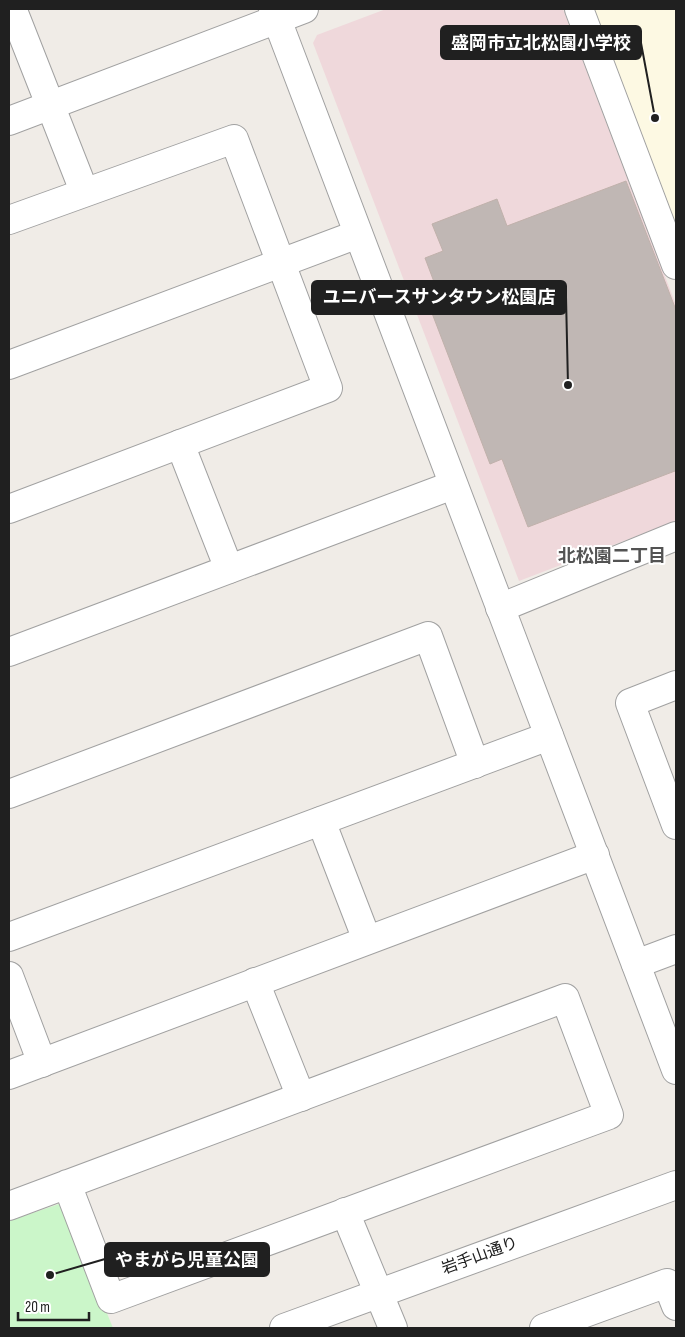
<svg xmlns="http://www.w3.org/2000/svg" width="685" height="1337" font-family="'Sofia Sans Condensed','Noto Sans JP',sans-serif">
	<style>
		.commercial { fill: #efd8db }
		.education { fill: #fdf9e3 }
		.park { fill: #cbf6c9 }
		.building { fill: #c0b7b4; stroke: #c0b1ab }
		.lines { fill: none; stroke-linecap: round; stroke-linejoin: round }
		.minor-casing { stroke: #a1a1a1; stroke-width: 30 }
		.minor { stroke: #fff; stroke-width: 28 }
		.labels { text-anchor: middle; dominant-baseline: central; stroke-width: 4; stroke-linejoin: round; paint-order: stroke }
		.street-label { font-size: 16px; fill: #202020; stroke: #fff }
		.neighbourhood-label { font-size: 18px; font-weight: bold; fill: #535353; stroke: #fff }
		.leader { fill: none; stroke: #202020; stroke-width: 2 }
		.callout-dot { fill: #202020; stroke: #fff; stroke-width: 2 }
		.callout { fill: #202020; stroke: #202020; stroke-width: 2 }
		.callout-label { font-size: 18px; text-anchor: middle; font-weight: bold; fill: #fff }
	</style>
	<rect width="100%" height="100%" fill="#f0ece7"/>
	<polygon class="commercial" points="386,9 563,9 676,305 676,521 519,581 313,43 317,35"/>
	<polygon class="education" points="590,9 676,9 676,226"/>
	<polygon class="park" points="62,1203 113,1328 9,1328 9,1221"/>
	<polygon class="building" points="626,181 676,310 676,473 675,471 528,527 502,459 490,464 430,308 442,303 425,258 443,251 432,224 497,199 507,226"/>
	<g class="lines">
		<defs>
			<g id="minor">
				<polyline points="273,9 676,1070"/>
				<polyline points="579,9 676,265"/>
				<polyline points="14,13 84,191"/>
				<polyline points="9,121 304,9"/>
				<polyline points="9,220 234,139 328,388 9,509"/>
				<polyline points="9,365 358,234"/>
				<polyline points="180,444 229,569"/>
				<polyline points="500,608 676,536"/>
				<polyline points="9,652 453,485"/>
				<polyline points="676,685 630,703 676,825"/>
				<polyline points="9,794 428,636 475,764"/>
				<polyline points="321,821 367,940"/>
				<polyline points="9,937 549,736"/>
				<polyline points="636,964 676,949"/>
				<polyline points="9,976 42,1063"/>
				<polyline points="255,982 301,1097"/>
				<polyline points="9,1075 595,855"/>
				<polyline points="9,1206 565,998 609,1115 111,1299 67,1184"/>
				<polyline points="345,1212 393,1328"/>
				<polyline points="284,1328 676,1185"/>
				<polyline points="544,1328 667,1283 676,1306"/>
			</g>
		</defs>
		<use href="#minor" class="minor-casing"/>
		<use href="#minor" class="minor"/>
	</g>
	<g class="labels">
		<g class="street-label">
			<text transform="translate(480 1256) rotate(-20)">岩手山通り</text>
		</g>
		<g class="neighbourhood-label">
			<text x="612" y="556">北松園二丁目</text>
		</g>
	</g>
	<path class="leader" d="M655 118L641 43M568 385L566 297M50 1275L105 1259"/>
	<g class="callout-dot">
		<circle cx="655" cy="118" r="5"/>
		<circle cx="568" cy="385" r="5"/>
		<circle cx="50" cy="1275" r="5"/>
	</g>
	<g class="callout">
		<rect x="441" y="26" width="200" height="33" rx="5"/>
		<rect x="312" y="281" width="254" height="33" rx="5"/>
		<rect x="105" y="1243" width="164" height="33" rx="5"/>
	</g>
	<g class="callout-label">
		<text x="541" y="49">盛岡市立北松園小学校</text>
		<text x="439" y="303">ユニバースサンタウン松園店</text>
		<text x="187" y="1266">やまがら児童公園</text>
	</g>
	<rect width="685" height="1337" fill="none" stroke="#202020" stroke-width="20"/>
	<path d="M18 1312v8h71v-8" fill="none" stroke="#202020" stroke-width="2.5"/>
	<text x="25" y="1312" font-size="15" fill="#202020" stroke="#ffffff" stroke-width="4" paint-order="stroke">20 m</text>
</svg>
